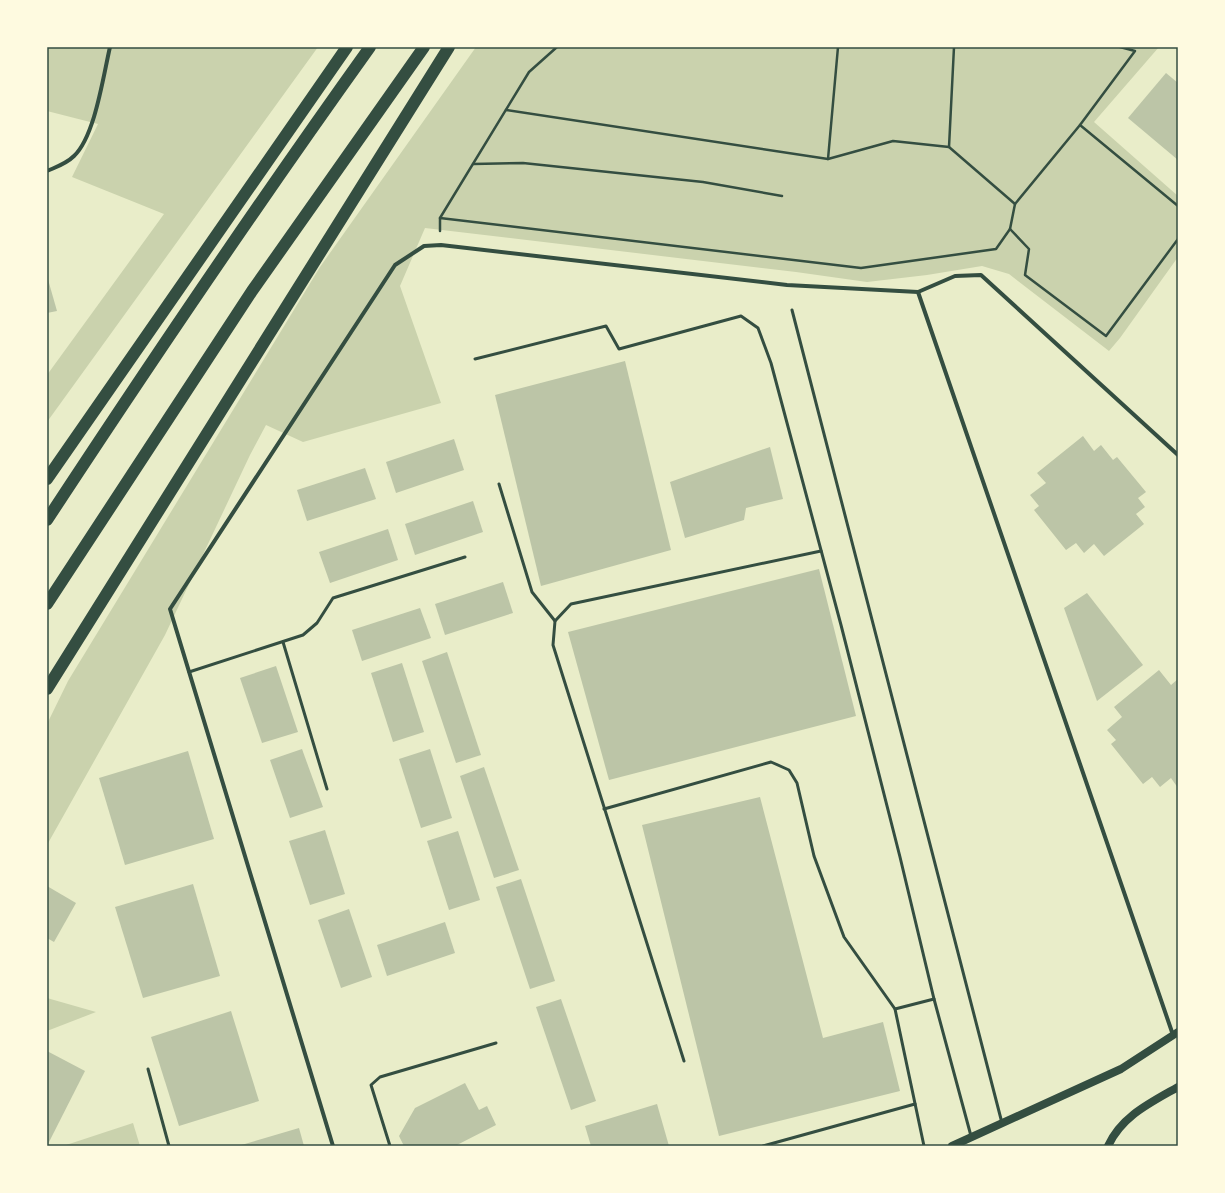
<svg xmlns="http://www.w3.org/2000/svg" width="1225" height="1193" font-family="'Work Sans',sans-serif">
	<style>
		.green { fill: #cad2ad }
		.building { fill: #bcc5a7 }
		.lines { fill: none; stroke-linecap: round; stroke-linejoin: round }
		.path { stroke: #344e41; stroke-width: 2.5 }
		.service { stroke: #344e41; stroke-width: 3 }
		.minor { stroke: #344e41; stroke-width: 4 }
		.secondary { stroke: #344e41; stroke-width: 8 }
		.motorway { stroke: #344e41; stroke-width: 12 }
		.neatline { fill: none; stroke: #344e41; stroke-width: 1.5 }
	</style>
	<rect width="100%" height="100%" fill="#e9edc9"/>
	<g class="green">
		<polygon points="47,47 318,47 47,422 47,375 164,214 72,177 98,124 47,111"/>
		<polygon points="476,47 1159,47 1094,122 1178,196 1178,257 1120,338 1109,351 1009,274 982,266 927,275 867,282 796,272 425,228 400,286 441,403 303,442 266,425 250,455 165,635 47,845 47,724 68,681 320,267"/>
		<polygon points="47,998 96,1012 47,1031"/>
		<polygon points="133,1123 140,1146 63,1146"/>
	</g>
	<g class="building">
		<polygon points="1166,73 1178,83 1178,160 1128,118"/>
		<polygon points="47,276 57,311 47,313"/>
		<polygon points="625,361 671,550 541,586 495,395"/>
		<polygon points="1083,436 1094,451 1101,445 1113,460 1117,457 1146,492 1138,498 1145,507 1136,514 1144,524 1104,556 1094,544 1084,553 1076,543 1066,550 1034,510 1039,506 1030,495 1046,483 1037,473"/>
		<polygon points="454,439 464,470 396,493 386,462"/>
		<polygon points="770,447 783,499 746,508 744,520 685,538 670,482"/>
		<polygon points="365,468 376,499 307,521 297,490"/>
		<polygon points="473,501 483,532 415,555 405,524"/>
		<polygon points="388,529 398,560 330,583 319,552"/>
		<polygon points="819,569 856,716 609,780 568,632"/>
		<polygon points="503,582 513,613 445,635 435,604"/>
		<polygon points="1087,593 1143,665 1097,701 1064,608"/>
		<polygon points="420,608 431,638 362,661 352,630"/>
		<polygon points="447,652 481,755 456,763 422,661"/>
		<polygon points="402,663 424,732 393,742 371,673"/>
		<polygon points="276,666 298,732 262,743 240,678"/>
		<polygon points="1159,670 1171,685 1178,679 1178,788 1171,778 1160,787 1152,777 1143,784 1111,744 1116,740 1107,730 1122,717 1114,707"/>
		<polygon points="302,749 323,807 290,818 270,760"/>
		<polygon points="430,749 452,818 421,828 399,759"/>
		<polygon points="188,751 214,839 125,865 99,778"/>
		<polygon points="484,767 519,870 494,878 460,776"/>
		<polygon points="760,797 823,1038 883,1022 900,1091 719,1136 642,825"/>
		<polygon points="325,830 345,894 310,905 289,841"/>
		<polygon points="458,831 480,900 449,910 427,841"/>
		<polygon points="521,879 555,981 530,989 496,887"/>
		<polygon points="193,884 220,976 143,998 115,907"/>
		<polygon points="47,886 76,903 54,942 47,938"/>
		<polygon points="349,909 372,977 341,988 318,920"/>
		<polygon points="445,922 455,953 387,976 377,945"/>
		<polygon points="561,999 596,1101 571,1110 536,1007"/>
		<polygon points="231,1011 259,1101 179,1126 151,1037"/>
		<polygon points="47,1051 85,1071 47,1146"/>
		<polygon points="465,1083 479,1110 487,1106 496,1125 455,1146 404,1146 399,1136 415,1108"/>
		<polygon points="657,1104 669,1146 591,1146 585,1126"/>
		<polygon points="299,1128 304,1146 238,1146"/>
	</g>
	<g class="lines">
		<g class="path">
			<polyline points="1120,47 1135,51 1080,125 1178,206"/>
			<polyline points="506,110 828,159 893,141 949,147 1015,204"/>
			<polyline points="949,147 954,47"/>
			<polyline points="828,159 838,47"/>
			<polyline points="473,164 523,163 703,182 782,196"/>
			<polyline points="440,218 529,72 557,47"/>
			<polyline points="1010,229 1029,249 1025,275 1106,336 1178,239"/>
			<polyline points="440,231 440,218 861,268 996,249 1010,229 1015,204 1080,125"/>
		</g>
		<g class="service">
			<polyline points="792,310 1002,1123"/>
			<polyline points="475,359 606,326 619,349 741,316 758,328 771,363 841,625 900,857 934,999 971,1136"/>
			<polyline points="499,484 532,592 555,621"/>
			<polyline points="283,642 327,789"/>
			<polyline points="189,672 303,635 317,623 333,598 465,557"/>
			<polyline points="604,809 771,762 789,770 797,783 814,856 844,937 895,1009 924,1146"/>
			<polyline points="895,1009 934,999"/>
			<polyline points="684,1061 553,645 555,621 571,604 821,551"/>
			<polyline points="148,1069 169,1146"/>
			<polyline points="390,1146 371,1085 380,1077 496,1043"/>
			<polyline points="763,1146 915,1104"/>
		</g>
		<g class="minor">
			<path d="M47,171C56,167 66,164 74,156C95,136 103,77 110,47"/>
			<polyline points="918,292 955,276 981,275 1178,455"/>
			<polyline points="333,1146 170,609 395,265 424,246 441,245 787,285 918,292 1173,1035"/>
		</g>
		<g class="secondary">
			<polyline points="952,1146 1121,1069 1178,1032"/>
			<path d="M1108,1146C1122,1116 1150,1103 1178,1087"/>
		</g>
		<g class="motorway">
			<polyline points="47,479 347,47"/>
			<path d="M47,520C152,360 259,202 370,47"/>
			<polyline points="47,604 252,291 424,47"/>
			<polyline points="47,689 449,47"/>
		</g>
	</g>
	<rect width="1225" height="1193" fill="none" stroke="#fefae0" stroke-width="96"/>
	<rect x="48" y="48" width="1129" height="1097" class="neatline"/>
</svg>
